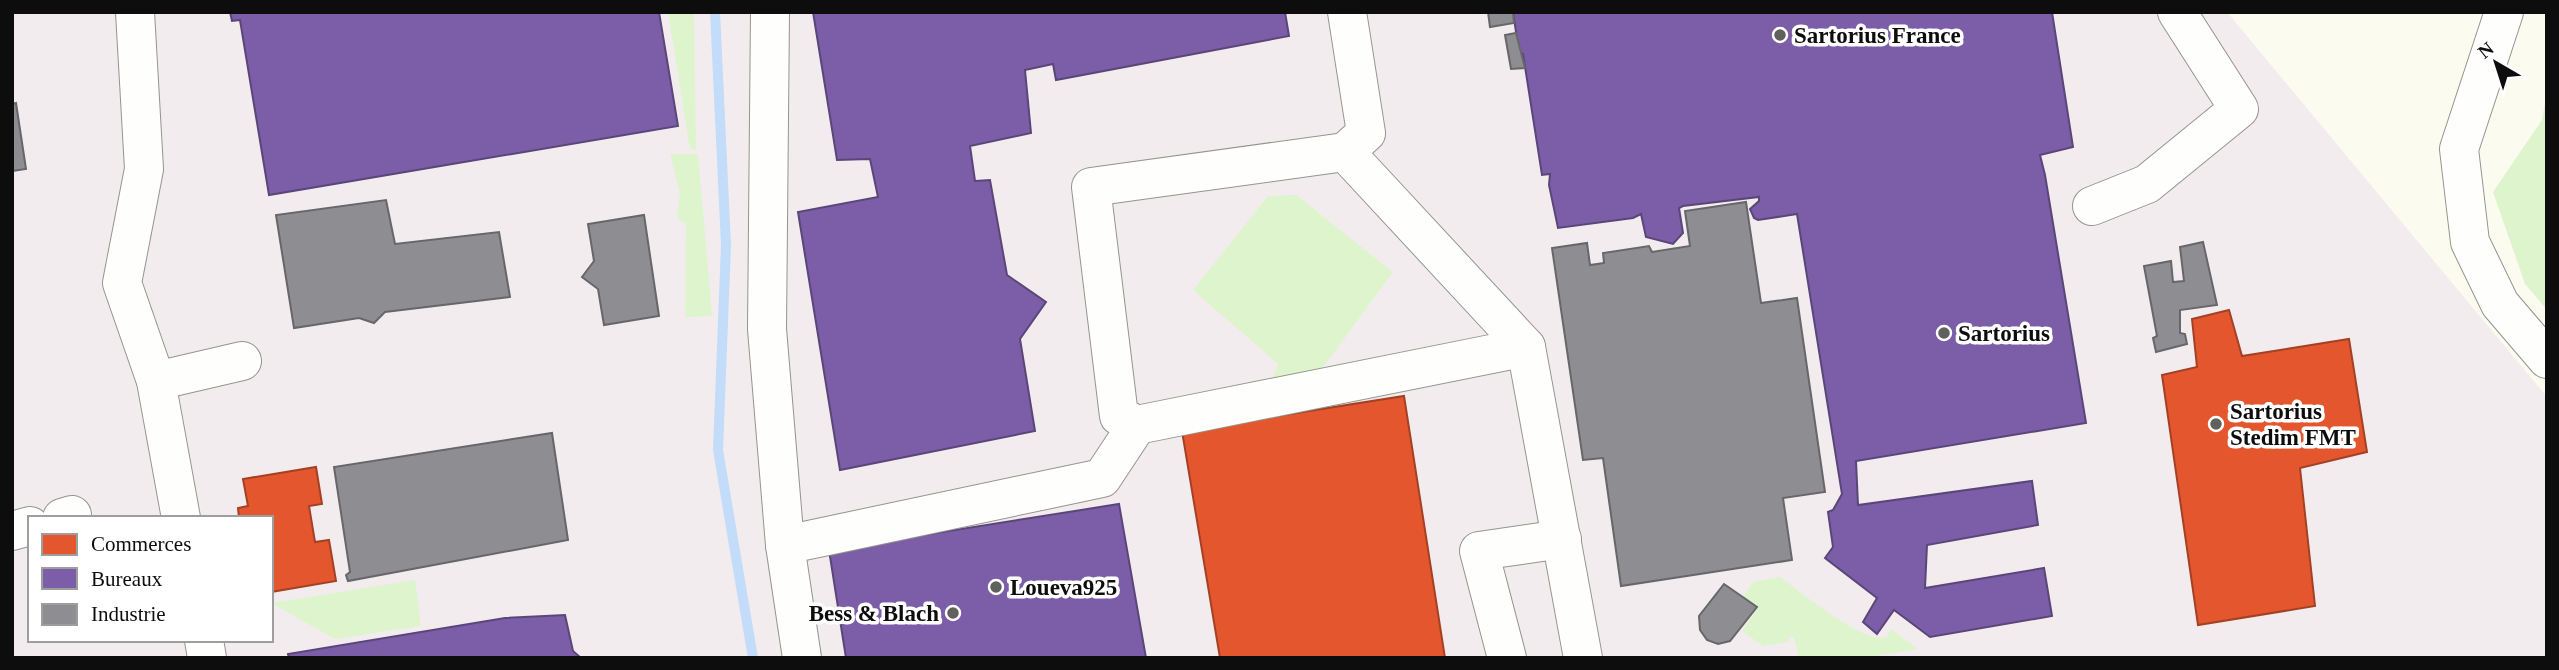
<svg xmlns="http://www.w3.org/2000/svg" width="2559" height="670" font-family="Georgia,serif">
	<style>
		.industrial { fill: #f3ecee; fill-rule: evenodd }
		.green { fill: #ddf4cd }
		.shops { fill: #e4572e; stroke: #a44124; stroke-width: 2 }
		.offices { fill: #7b5ea7; stroke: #5a4679; stroke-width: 2 }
		.industry { fill: #8d8d92; stroke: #67676a; stroke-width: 2 }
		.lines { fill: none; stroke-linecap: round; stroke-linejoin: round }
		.stream { stroke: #c2dcf9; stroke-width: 10 }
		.minor-casing { stroke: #94948f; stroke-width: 40 }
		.minor { stroke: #fefefd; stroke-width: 38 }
		.poi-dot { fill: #60605c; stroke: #fff; stroke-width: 2.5 }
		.labels { text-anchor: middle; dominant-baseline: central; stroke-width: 7; stroke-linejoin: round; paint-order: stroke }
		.poi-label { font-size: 23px; font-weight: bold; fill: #0d0d0d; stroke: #fff; text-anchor: start }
	</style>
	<rect width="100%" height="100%" fill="#fbfbf0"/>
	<path class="industrial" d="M12,12H2227L2547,397V658H12ZM30,518H271V640H30Z"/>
	<g class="green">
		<polygon points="668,12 694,12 696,150 690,149"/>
		<polygon points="2547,92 2547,310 2525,284 2493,192 2542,120"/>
		<polygon points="670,154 698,154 712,316 685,317 686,224 677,218 680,193"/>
		<polygon points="1296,195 1393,272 1324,366 1311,373 1272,381 1278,364 1193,290 1268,196"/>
		<path d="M1780,577C1800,591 1865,646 1887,637L1891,629L1918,649L1862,658H1799L1794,637H1789L1788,642L1763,646L1742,631L1757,610L1742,599L1753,582Z"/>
		<polygon points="415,580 421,626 335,639 271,603"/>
	</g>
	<g class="shops">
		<polygon points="2229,310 2242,356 2349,339 2367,452 2300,468 2315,606 2198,625 2162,375 2197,367 2192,319"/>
		<polygon points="1404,396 1445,658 1220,658 1182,431"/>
		<polygon points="316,467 322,504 309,506 315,542 329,540 336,581 271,592 271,518 239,518 238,508 248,506 243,479"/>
	</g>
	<g class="offices">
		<polygon points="230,12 659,12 678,126 269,195 240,20 232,21"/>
		<polygon points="813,12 1285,12 1289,36 1056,80 1053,64 1025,70 1031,133 970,146 975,181 990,180 1007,275 1046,302 1020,339 1035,431 840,470 798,212 878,197 870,159 837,160"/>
		<polygon points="1513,12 2052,12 2073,147 2040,155 2045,175 2086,423 1856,461 1858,505 2032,481 2038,525 1927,545 1925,588 2044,568 2052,616 1930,637 1894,610 1877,634 1863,622 1877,598 1825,558 1833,547 1828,512 1833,510 1842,494 1797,214 1758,220 1754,218 1750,209 1759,201 1759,197 1683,206 1679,208 1683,233 1673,244 1646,237 1641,214 1633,218 1558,228 1549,185 1550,174 1542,175 1523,54 1519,52"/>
		<polygon points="1119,504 1146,658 846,658 829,550"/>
		<polygon points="565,615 573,651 581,658 289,658 288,654 505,618"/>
	</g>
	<g class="industry">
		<polygon points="1488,12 1513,12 1514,23 1490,27"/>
		<polygon points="1516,33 1525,68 1511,69 1505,35"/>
		<polygon points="16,103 26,169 12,171 12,104"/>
		<polygon points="386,200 395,244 499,232 510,297 385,312 374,323 359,318 294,328 276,215"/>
		<polygon points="1746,202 1761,303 1797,298 1825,492 1783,498 1792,560 1621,586 1603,458 1583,460 1552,248 1587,243 1590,265 1604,263 1603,253 1649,246 1652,252 1690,246 1685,211"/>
		<polygon points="644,215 659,316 604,325 598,289 582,277 594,261 588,224"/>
		<polygon points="2203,242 2217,305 2180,310 2180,333 2185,334 2187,344 2156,352 2153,338 2157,336 2144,266 2171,261 2173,282 2184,281 2180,247"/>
		<polygon points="552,433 568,540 348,581 346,575 350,572 334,467"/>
		<polygon points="1724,584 1757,607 1730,641 1718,644 1707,640 1700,630 1699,616"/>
	</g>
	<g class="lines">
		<polyline class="stream" points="715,12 726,245 718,450 753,658"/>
		<defs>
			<g id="minor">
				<polyline points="135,12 144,169 122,283 156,381 181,518"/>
				<polyline points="770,12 767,329 785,545"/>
				<polyline points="2504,12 2459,149 2470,242 2500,304 2547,359"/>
				<polyline points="1345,152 1366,133 1347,12"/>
				<polyline points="2092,206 2147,184 2239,109 2177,12"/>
				<polyline points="156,381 242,361"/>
				<polyline points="1137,425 1119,416 1091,187 1345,152 1526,347"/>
				<polyline points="62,518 72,515"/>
				<polyline points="12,531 30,526"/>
				<polyline points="204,640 207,658"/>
				<polyline points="802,658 785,545 1102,478 1137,425 1526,347 1583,658"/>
				<polyline points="1507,658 1479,551 1562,539"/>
			</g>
		</defs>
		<use href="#minor" class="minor-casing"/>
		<use href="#minor" class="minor"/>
	</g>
	<g class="poi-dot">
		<circle cx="1780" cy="35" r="7"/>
		<circle cx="1944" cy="333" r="7"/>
		<circle cx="2216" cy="424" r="7"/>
		<circle cx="996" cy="587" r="7"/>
		<circle cx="953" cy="613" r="7"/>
	</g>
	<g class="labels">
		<g class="poi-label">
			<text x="1794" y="35">Sartorius France</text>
			<text x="1958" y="333">Sartorius</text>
			<text x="2230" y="411">Sartorius<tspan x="2230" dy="26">Stedim FMT</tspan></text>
			<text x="1010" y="587">Loueva925</text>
			<text x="939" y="613" text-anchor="end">Bess &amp; Blach</text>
		</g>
	</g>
	<rect width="2559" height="670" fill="none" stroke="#0d0d0d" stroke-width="28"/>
	<rect x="28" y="516" width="245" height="126" fill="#ffffff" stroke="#9e9e9e" stroke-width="2"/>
	<rect x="42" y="534" width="35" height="21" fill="#e4572e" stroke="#9e9e9e" stroke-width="2"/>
	<text x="91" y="551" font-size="21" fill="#0d0d0d">Commerces</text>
	<rect x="42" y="568" width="35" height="21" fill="#7b5ea7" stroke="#9e9e9e" stroke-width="2"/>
	<text x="91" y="586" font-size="21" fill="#0d0d0d">Bureaux</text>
	<rect x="42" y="604" width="35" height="21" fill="#8d8d92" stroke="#9e9e9e" stroke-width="2"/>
	<text x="91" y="621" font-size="21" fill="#0d0d0d">Industrie</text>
	<g transform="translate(2496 63) rotate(321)" stroke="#ffffff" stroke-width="5" paint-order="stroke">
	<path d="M0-5L12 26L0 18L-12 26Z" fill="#0d0d0d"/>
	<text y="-10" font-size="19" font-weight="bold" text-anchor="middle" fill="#0d0d0d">N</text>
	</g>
</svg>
